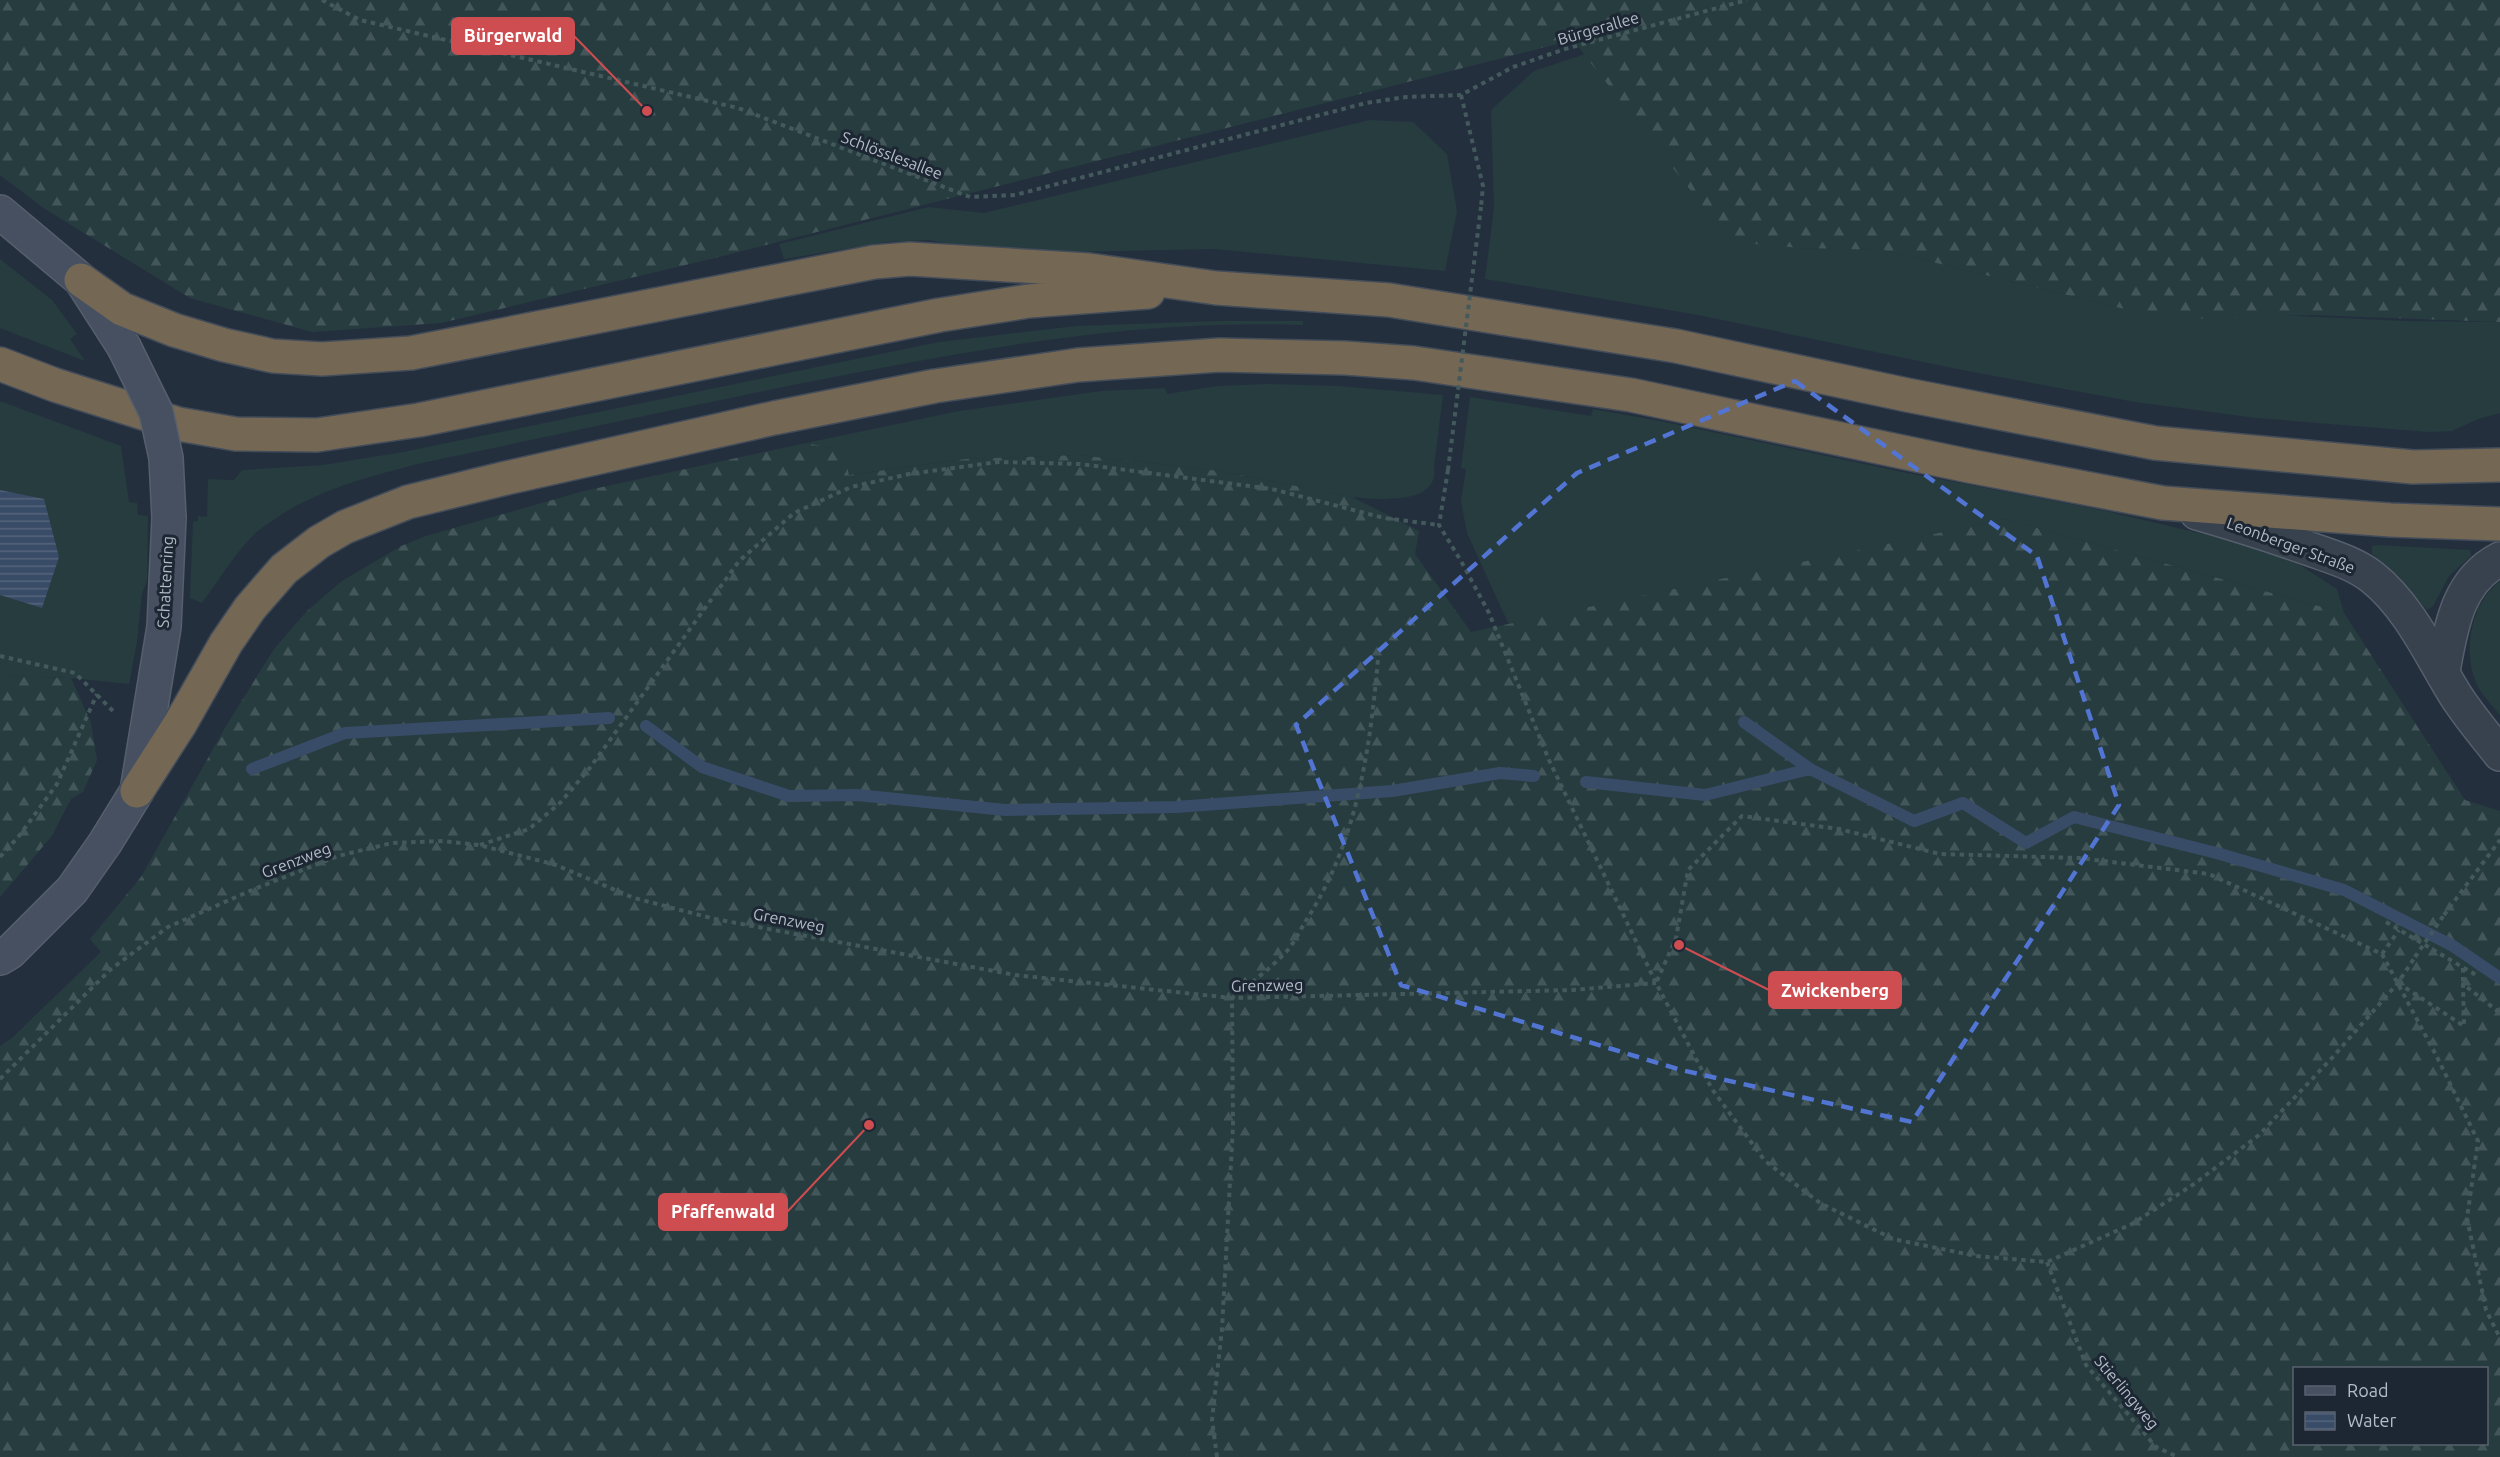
<svg xmlns="http://www.w3.org/2000/svg" width="2500" height="1457" font-family="Ubuntu,sans-serif">
	<style>
		.grass { fill: #263c3f }
		.forest { fill: url(#forest-firs); fill-rule: evenodd }
		.water { fill: url(#water-rules) }
		.lines { fill: none; stroke-linecap: round; stroke-linejoin: round }
		.stream { stroke: #394c67; stroke-width: 12 }
		.street-casing { stroke: #565f6c; stroke-width: 36 }
		.secondary-casing { stroke: #565f6c; stroke-width: 36 }
		.highway-casing { stroke: #434c59; stroke-width: 36 }
		.path { stroke: #44595c; stroke-width: 4; stroke-dasharray: 4.5 4.5; stroke-linecap: butt }
		.street { stroke: #38414e; stroke-width: 33 }
		.secondary { stroke: #465061; stroke-width: 33 }
		.highway { stroke: #746855; stroke-width: 33 }
		.secondary-bridge-casing { stroke: #565f6c; stroke-width: 36; stroke-linecap: butt }
		.path-bridge { stroke: #44595c; stroke-width: 4; stroke-dasharray: 4.5 4.5; stroke-linecap: butt }
		.secondary-bridge { stroke: #465061; stroke-width: 33 }
		.marked { fill: none; stroke: #5274d3; stroke-width: 4.5; stroke-dasharray: 12 8; stroke-linejoin: round }
		.labels { text-anchor: middle; dominant-baseline: central; stroke-width: 6; stroke-linejoin: round; paint-order: stroke }
		.street-label { font-size: 16px; fill: #b4bcc9; stroke: #1d2633 }
		.leader { fill: none; stroke: #ce4d50; stroke-width: 2 }
		.callout-dot { fill: #ce4d50; stroke: #1d2633; stroke-width: 2 }
		.callout { fill: #ce4d50; stroke: #ce4d50; stroke-width: 2 }
		.callout-label { font-size: 18px; text-anchor: middle; font-weight: bold; fill: #fff }
	</style>
	<defs>
		<pattern id="forest-firs" width="22" height="20" patternUnits="userSpaceOnUse" patternTransform="scale(1.5)"><rect width="22" height="20" fill="#263c3f"/><path d="M5 1l3.5 6h-7zM16 11l3.5 6h-7z" fill="#435659"/></pattern>
		<pattern id="water-rules" width="6" height="5" patternUnits="userSpaceOnUse" patternTransform="scale(1.5)"><rect width="6" height="5" fill="#394c67"/><path d="M0 2.5h6" fill="none" stroke="#53647b"/></pattern>
	</defs>
	<rect width="100%" height="100%" fill="#242f3e"/>
	<g class="grass">
		<polygon points="1585,54 1800,248 1883,250 2120,308 2406,321 2500,322 2500,413 2478,419 2452,431 2429,432 2256,418 2135,402 1962,370 1698,315 1485,279 1494,208 1491,110 1534,71"/>
		<polygon points="1370,120 1413,122 1447,154 1457,211 1445,271 1214,249 1073,252 985,250 929,240 886,242 784,259 779,244 929,207 984,213"/>
		<polygon points="0,259 52,300 77,334 70,339 85,361 0,328"/>
		<path d="M1217,321H1303V325C1147,319 992,346 839,376C700,403 561,434 422,463C372,476 325,487 281,515C274,520 265,525 258,531C236,551 220,579 202,603L190,598L193,522L198,521V516L207,517L208,479L234,480L242,470L323,465L403,452L939,342L1076,326Z"/>
		<path d="M1269,384L1338,386L1443,395L1434,466C1441,507 1376,499 1352,497L1220,471L1078,455L965,459L848,475L843,450L806,443L959,411L1101,391L1165,388L1167,394L1217,386Z"/>
		<polygon points="1470,397 1591,416 1593,409 1665,422 1907,473 2101,510 2280,552 2337,589 2344,613 2005,519 1509,625 1467,533 1461,501 1466,469 1461,468"/>
		<polygon points="0,401 121,446 129,502 137,503 138,515 148,516 147,581 142,593 137,642 129,684 71,678 0,676"/>
		<polygon points="2378,545 2470,550 2471,556 2449,576 2433,606 2427,610 2397,575 2372,554 2372,546"/>
		<path d="M2500,581V715C2491,704 2480,693 2475,680C2463,647 2472,602 2500,581Z"/>
	</g>
	<g class="forest">
		<polygon points="0,0 2500,0 2500,322 2311,315 2188,319 2120,308 1883,250 1800,248 1731,242 1573,40 715,258 441,323 312,332 190,298 45,209 0,175"/>
		<path d="M806,443L843,450L849,475L965,459L1078,455L1220,471L1352,497L1419,531L1415,554L1471,632L2005,519L2344,613L2465,800L2500,811V1457H0V1046L12,1038L101,952L90,939L141,877L226,726L274,649L307,611L342,581L401,546L426,536L584,491ZM2294,1368H2486V1444H2294Z"/>
		<polygon points="0,676 71,678 91,723 97,760 83,792 71,799 51,837 0,897"/>
	</g>
	<polygon class="water" points="0,490 44,499 59,557 42,608 0,595"/>
	<g class="lines">
		<g class="stream">
			<polyline points="1744,722 1810,769"/>
			<polyline points="646,726 702,767 789,796 857,795 1005,810 1176,807 1392,791 1500,773 1534,776"/>
			<polyline points="252,769 345,733 609,718"/>
			<polyline points="1586,782 1705,795 1810,769 1914,821 1963,803 2026,843 2074,817 2220,854 2344,890 2453,946 2500,978"/>
		</g>
		<defs>
			<g id="street">
				<path d="M2197,513C2235,524 2273,536 2310,549C2332,557 2354,563 2372,577C2410,607 2431,656 2456,696C2469,716 2485,735 2500,754"/>
				<path d="M2443,671C2451,628 2457,581 2500,559"/>
			</g>
			<g id="secondary">
				<polyline points="0,212 81,280 124,347"/>
				<polyline points="0,958 10,952 72,890 105,843 137,791 164,627 169,518"/>
			</g>
			<g id="highway">
				<polyline points="81,280 122,309 174,330 224,345 273,356 322,359 411,353 874,262 910,259 1089,270 1216,288 1389,300 1676,346 1907,395 2155,443 2413,467 2500,465"/>
				<polyline points="0,364 55,385 178,424 236,434 317,435 419,420 940,315 1029,301 1148,292"/>
				<polyline points="137,791 180,724 226,643 250,608 284,569 319,542 345,527 408,502 502,479 774,418 935,386 1078,365 1219,355 1345,358 1414,363 1631,395 1969,466 2163,503 2390,520 2500,524"/>
			</g>
		</defs>
		<use href="#street" class="street-casing"/>
		<use href="#secondary" class="secondary-casing"/>
		<use href="#highway" class="highway-casing"/>
		<g class="path">
			<polyline points="322,0 360,20 738,108 970,197 1015,195 1366,103 1406,97 1461,95 1513,67 1565,49 1747,0"/>
			<polyline points="1461,95 1483,186 1481,207"/>
			<polyline points="1448,470 1439,525 1461,561 1489,613 1549,760 1656,983 1712,1089 1765,1161 1820,1203 1893,1239 1976,1256 2047,1262 2132,1224 2194,1184 2259,1135 2331,1059 2398,983 2415,957"/>
			<polyline points="0,656 75,673 114,712"/>
			<polyline points="480,845 529,829 560,803 589,769 739,561 794,513 851,487 909,474 998,462 1080,464 1272,489 1384,518 1439,525"/>
			<polyline points="0,857 19,836 57,784 97,694"/>
			<polyline points="2444,915 2500,840"/>
			<polyline points="2386,922 2476,975"/>
			<polyline points="2382,954 2399,930"/>
			<polyline points="2463,968 2463,984"/>
			<polyline points="1657,981 1676,938 1688,870 1742,816 1839,829 1940,854 2079,858 2209,874 2382,954 2437,1057 2478,1141 2467,1218 2486,1310 2500,1338"/>
			<polyline points="2398,983 2464,1026 2463,984 2500,1013"/>
			<polyline points="0,1079 111,969 168,927 252,890 338,856 392,843 443,841 479,845 556,865 634,898 715,919 1015,975 1232,998 1573,990 1656,983"/>
			<polyline points="2047,1262 2086,1365 2156,1447 2178,1457"/>
			<path d="M1217,1457L1212,1420L1222,1329L1233,1126L1232,998C1249,984 1269,970 1285,953C1294,944 1300,930 1307,919C1357,841 1370,750 1378,659"/>
		</g>
		<use href="#street" class="street"/>
		<use href="#secondary" class="secondary"/>
		<use href="#highway" class="highway"/>
		<defs>
			<polyline id="secondary-bridge" points="124,347 156,412 166,458 169,518"/>
		</defs>
		<use href="#secondary-bridge" class="secondary-bridge-casing"/>
		<g class="path-bridge">
			<polyline points="1448,470 1481,207"/>
			<polyline points="2415,957 2444,915"/>
		</g>
		<use href="#secondary-bridge" class="secondary-bridge"/>
	</g>
	<path class="marked" d="M1795,381L2037,556L2119,805L1912,1122L1681,1070L1401,985L1296,725L1577,473Z"/>
	<g class="labels">
		<g class="street-label">
			<text transform="translate(1598 28) rotate(-16)">Bürgerallee</text>
			<text transform="translate(892 155) rotate(21)">Schlösslesallee</text>
			<text transform="translate(2291 545) rotate(20)">Leonberger Straße</text>
			<text transform="translate(165 582) rotate(-87)">Schattenring</text>
			<text transform="translate(296 860) rotate(-21)">Grenzweg</text>
			<text transform="translate(789 920) rotate(11)">Grenzweg</text>
			<text transform="translate(1267 985) rotate(-1)">Grenzweg</text>
			<text transform="translate(2127 1392) rotate(50)">Stierlingweg</text>
		</g>
	</g>
	<path class="leader" d="M647 111L574 36M1679 945L1769 990M869 1125L787 1212"/>
	<g class="callout-dot">
		<circle cx="647" cy="111" r="6"/>
		<circle cx="1679" cy="945" r="6"/>
		<circle cx="869" cy="1125" r="6"/>
	</g>
	<g class="callout">
		<rect x="452" y="18" width="122" height="36" rx="6"/>
		<rect x="1769" y="972" width="132" height="36" rx="6"/>
		<rect x="659" y="1194" width="128" height="36" rx="6"/>
	</g>
	<g class="callout-label">
		<text x="513" y="42">Bürgerwald</text>
		<text x="1835" y="997">Zwickenberg</text>
		<text x="723" y="1218">Pfaffenwald</text>
	</g>
	<rect x="2293" y="1367" width="195" height="78" fill="#1d2633" stroke="#59626f" stroke-width="1.5"/>
	<rect x="2305" y="1386" width="30" height="9" fill="#465061" stroke="#59626f" stroke-width="1.5"/>
	<text x="2347" y="1397" font-size="18" fill="#b4bcc9">Road</text>
	<rect x="2305" y="1412" width="30" height="18" fill="url(#water-rules)" stroke="#59626f" stroke-width="1.5"/>
	<text x="2347" y="1427" font-size="18" fill="#b4bcc9">Water</text>
</svg>
